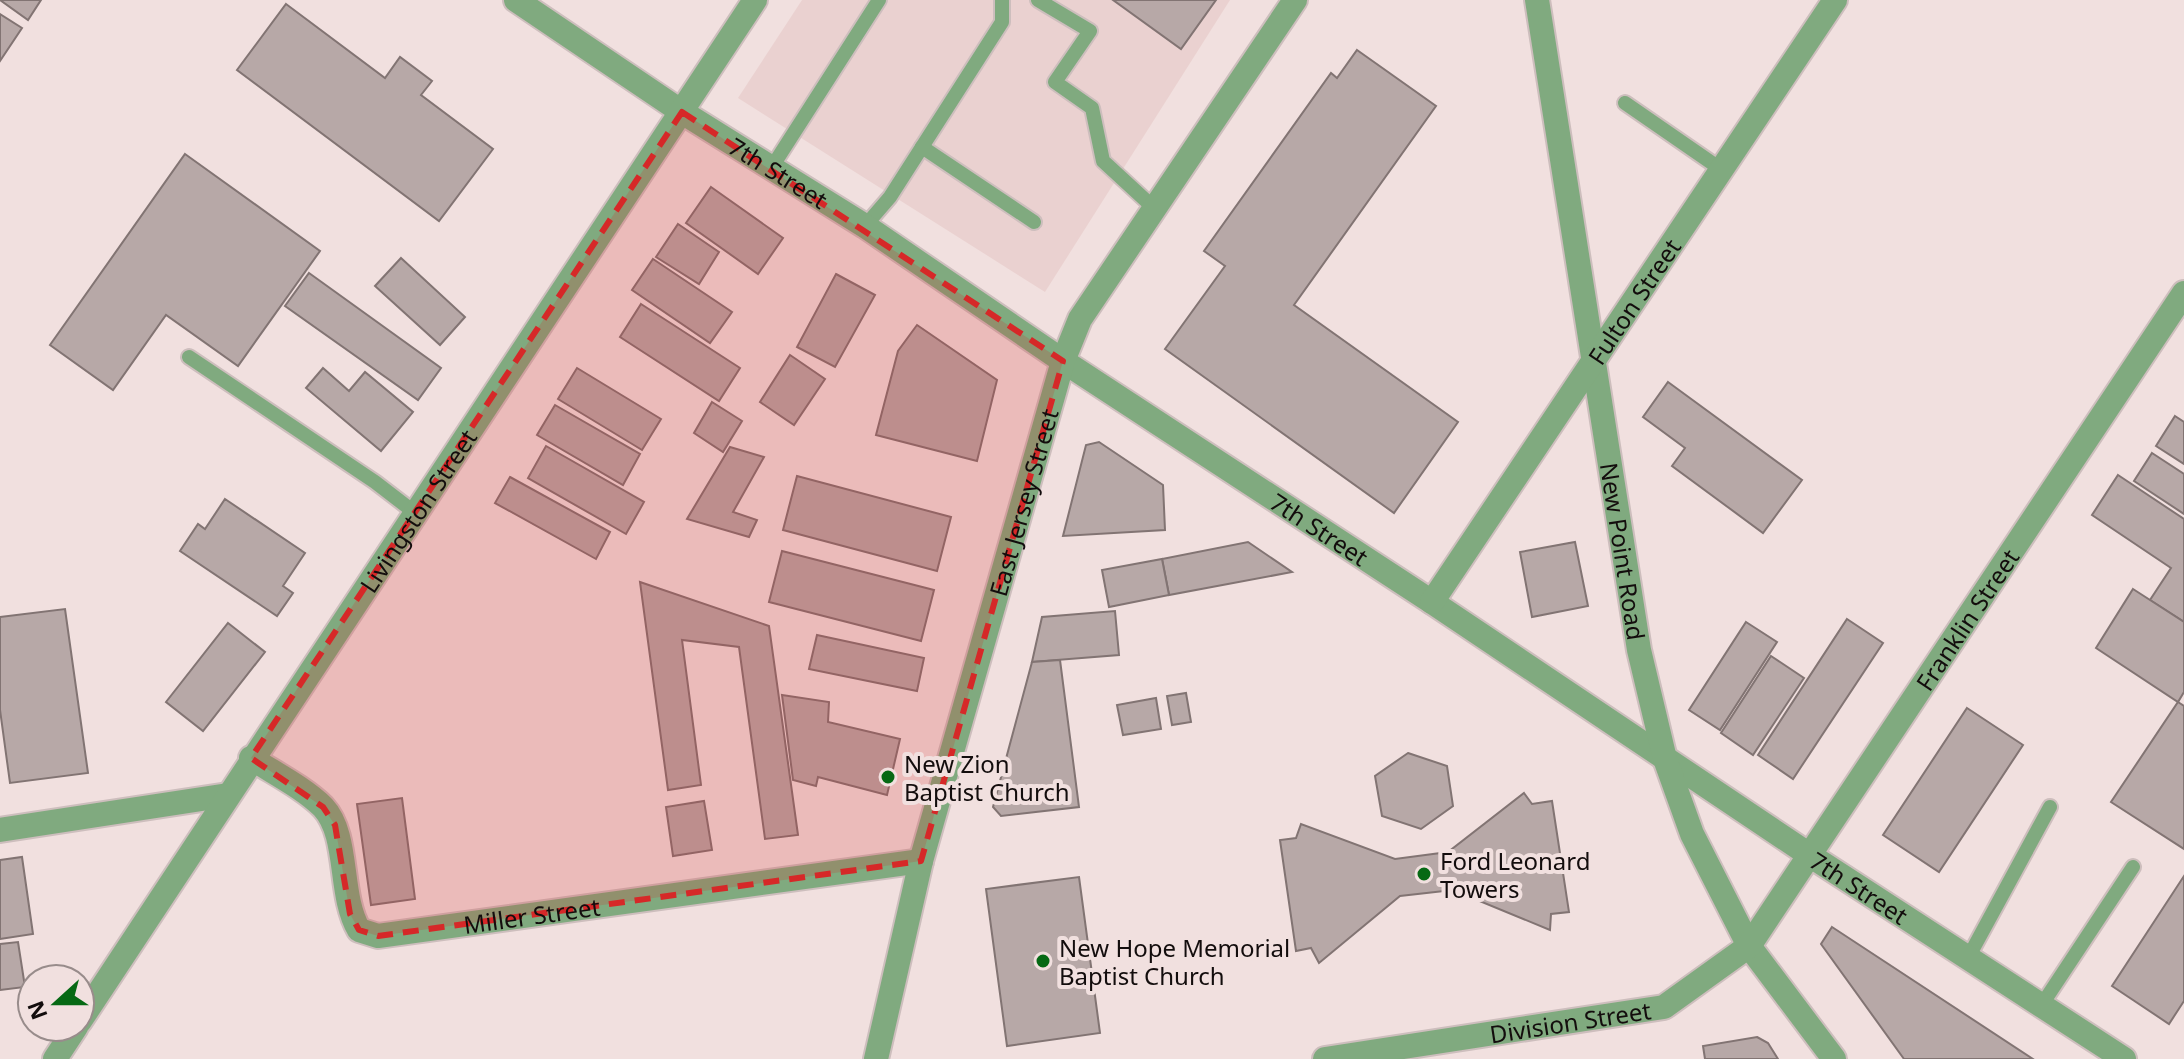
<svg xmlns="http://www.w3.org/2000/svg" width="2184" height="1059" font-family="'Noto Sans',sans-serif">
	<style>
		.built { fill: #ead1d0 }
		.building { fill: #b7a8a7; stroke: #827473; stroke-width: 2 }
		.lines { fill: none; stroke-linecap: round; stroke-linejoin: round }
		.service-casing { stroke: #cdbebd; stroke-width: 18 }
		.minor-casing { stroke: #cdbebd; stroke-width: 28 }
		.tertiary-casing { stroke: #cdbebd; stroke-width: 28 }
		.service { stroke: #80aa7f; stroke-width: 14 }
		.minor { stroke: #80aa7f; stroke-width: 24 }
		.tertiary { stroke: #80aa7f; stroke-width: 24 }
		.marked { fill: #d62828; fill-opacity: 0.2; stroke: #d62828; stroke-width: 6; stroke-dasharray: 16 10; stroke-linejoin: round }
		.poi-dot { fill: #066914; stroke: #f1e0df; stroke-width: 3 }
		.labels { text-anchor: middle; dominant-baseline: central; stroke-width: 8; stroke-linejoin: round; paint-order: stroke }
		.street-label { font-size: 24px; fill: #130d0d; stroke: #f1e0df }
		.poi-label { font-size: 24px; fill: #130d0d; stroke: #f1e0df; text-anchor: start }
	</style>
	<rect width="100%" height="100%" fill="#f1e0df"/>
	<polygon class="built" points="802,0 1230,0 1045,292 738,98"/>
	<g class="building">
		<polygon points="0,0 41,0 28,20"/>
		<polygon points="1113,0 1216,0 1181,49"/>
		<polygon points="286,4 385,78 400,57 432,81 421,95 493,149 439,221 237,70"/>
		<polygon points="0,14 22,28 0,61"/>
		<polygon points="1357,50 1436,106 1294,305 1458,422 1394,513 1165,349 1225,266 1204,251 1331,73 1337,78"/>
		<polygon points="185,154 320,251 238,366 166,315 113,390 50,345"/>
		<polygon points="711,187 783,238 758,274 686,223"/>
		<polygon points="678,224 719,252 699,284 656,257"/>
		<polygon points="401,258 465,317 440,345 375,286"/>
		<polygon points="653,259 732,312 710,343 632,290"/>
		<polygon points="309,273 441,368 418,400 285,306"/>
		<polygon points="836,274 875,295 835,367 797,347"/>
		<polygon points="641,304 740,368 719,401 620,337"/>
		<polygon points="917,325 997,380 977,461 876,435 898,351"/>
		<polygon points="790,355 825,379 794,425 760,402"/>
		<polygon points="323,368 349,391 365,372 413,412 381,451 306,388"/>
		<polygon points="577,368 661,419 642,450 558,399"/>
		<polygon points="1668,382 1802,480 1763,533 1672,466 1685,448 1643,417"/>
		<polygon points="712,402 742,421 723,452 694,433"/>
		<polygon points="555,405 640,454 623,485 537,435"/>
		<polygon points="2175,416 2184,422 2184,464 2156,446"/>
		<polygon points="1099,442 1163,485 1165,530 1063,536 1086,445"/>
		<polygon points="546,446 644,502 626,534 528,478"/>
		<polygon points="730,447 764,457 733,512 757,520 749,537 687,519"/>
		<polygon points="2152,453 2184,474 2184,514 2134,481"/>
		<polygon points="2118,475 2184,519 2184,622 2150,600 2171,568 2092,515"/>
		<polygon points="797,476 951,517 937,571 783,530"/>
		<polygon points="510,477 610,532 596,559 495,503"/>
		<polygon points="225,499 305,553 283,586 293,593 277,616 180,551 198,524 205,529"/>
		<polygon points="1248,542 1292,572 1169,595 1162,559"/>
		<polygon points="1575,542 1588,606 1532,617 1520,552"/>
		<polygon points="782,551 934,590 921,641 769,602"/>
		<polygon points="1162,559 1169,595 1109,607 1102,570"/>
		<polygon points="640,582 769,626 798,835 765,839 739,647 682,640 701,785 668,790"/>
		<polygon points="2133,589 2184,622 2184,692 2178,702 2096,648"/>
		<polygon points="65,609 88,773 10,783 0,710 0,617"/>
		<polygon points="1115,611 1119,655 1032,662 1042,617"/>
		<polygon points="1847,619 1883,643 1793,779 1758,755"/>
		<polygon points="1746,622 1777,642 1720,730 1689,710"/>
		<polygon points="228,623 265,652 203,731 166,702"/>
		<polygon points="817,635 924,658 917,691 809,669"/>
		<polygon points="1771,656 1804,678 1753,755 1721,733"/>
		<polygon points="1060,660 1079,807 1001,816 993,807 1032,662"/>
		<polygon points="1186,693 1191,722 1172,725 1167,696"/>
		<polygon points="782,695 829,702 828,722 900,739 887,795 818,777 816,786 793,780"/>
		<polygon points="1156,698 1161,729 1123,735 1117,705"/>
		<polygon points="2178,702 2184,706 2184,849 2111,802"/>
		<polygon points="1967,708 2023,745 1939,872 1883,835"/>
		<polygon points="1408,753 1447,766 1453,806 1421,829 1382,816 1375,776"/>
		<polygon points="1524,793 1532,804 1552,801 1569,912 1551,914 1550,930 1453,890 1400,896 1319,963 1311,948 1296,951 1280,840 1296,838 1301,824 1395,859 1448,852"/>
		<polygon points="402,798 415,899 371,905 357,804"/>
		<polygon points="704,801 712,850 673,856 666,807"/>
		<polygon points="22,857 33,934 0,939 0,860"/>
		<polygon points="2184,876 2184,1001 2169,1024 2112,986"/>
		<polygon points="1079,877 1100,1033 1007,1046 986,889"/>
		<polygon points="1832,927 2033,1059 1904,1059 1821,944"/>
		<polygon points="18,942 25,987 0,990 0,944"/>
		<polygon points="1757,1037 1768,1043 1778,1059 1705,1059 1703,1046"/>
	</g>
	<g class="lines">
		<defs>
			<g id="service">
				<polyline points="1038,0 1090,31 1055,82 1092,108 1103,161 1154,208"/>
				<polyline points="1625,103 1722,170"/>
				<polyline points="922,147 1034,222"/>
				<polyline points="772,167 879,0"/>
				<polyline points="865,226 890,197 1002,22 1002,0"/>
				<polyline points="189,357 375,482 414,512"/>
				<polyline points="1968,958 2050,807"/>
				<polyline points="2041,1006 2133,867"/>
			</g>
			<g id="minor">
				<path id="s1" d="M516,0L682,112L865,226L1063,361L1432,602L1811,856L2124,1059"/>
				<path id="s2" d="M1537,0L1639,650L1665,759L1692,834L1749,946L1834,1059"/>
				<path id="s3" d="M1432,602L1835,0"/>
				<path id="s4" d="M251,758C274,773 304,788 323,807C350,836 338,894 359,930L378,936L921,861"/>
				<polyline points="0,830 228,795"/>
				<path id="s5" d="M80,1021L755,0"/>
				<polyline points="55,1059 76,1027"/>
				<path id="s6" d="M1325,1059L1664,1007L1749,946L2184,293"/>
			</g>
			<g id="tertiary">
				<path id="s7" d="M876,1059L921,861L1063,361L1080,319L1295,0"/>
			</g>
		</defs>
		<use href="#service" class="service-casing"/>
		<use href="#minor" class="minor-casing"/>
		<use href="#tertiary" class="tertiary-casing"/>
		<use href="#service" class="service"/>
		<use href="#minor" class="minor"/>
		<use href="#tertiary" class="tertiary"/>
	</g>
	<path class="marked" d="M682,112L1063,361L921,861L378,936L359,930L350,914L335,825L323,807L251,758Z"/>
	<g class="poi-dot">
		<circle cx="888" cy="777" r="8"/>
		<circle cx="1424" cy="874" r="8"/>
		<circle cx="1043" cy="961" r="8"/>
	</g>
	<g class="labels">
		<g class="street-label">
			<text stroke="none"><textPath href="#s1" startOffset="314">7th Street</textPath></text>
			<text stroke="none"><textPath href="#s3" startOffset="362">Fulton Street</textPath></text>
			<text stroke="none"><textPath href="#s7" startOffset="576">East Jersey Street</textPath></text>
			<text stroke="none"><textPath href="#s5" startOffset="612">Livingston Street</textPath></text>
			<text stroke="none"><textPath href="#s1" startOffset="962">7th Street</textPath></text>
			<text stroke="none"><textPath href="#s2" startOffset="558">New Point Road</textPath></text>
			<text stroke="none"><textPath href="#s6" startOffset="840">Franklin Street</textPath></text>
			<text stroke="none"><textPath href="#s1" startOffset="1610">7th Street</textPath></text>
			<text stroke="none"><textPath href="#s4" startOffset="392">Miller Street</textPath></text>
			<text stroke="none"><textPath href="#s6" startOffset="248">Division Street</textPath></text>
		</g>
		<g class="poi-label">
			<text x="904" y="763">New Zion<tspan x="904" dy="28">Baptist Church</tspan></text>
			<text x="1440" y="860">Ford Leonard<tspan x="1440" dy="28">Towers</tspan></text>
			<text x="1059" y="947">New Hope Memorial<tspan x="1059" dy="28">Baptist Church</tspan></text>
		</g>
	</g>
	<g transform="translate(56 1003) rotate(249)"><circle r="38" fill="#f1e0df" stroke="#988c8b" stroke-width="2"/>
	<path d="M0-6L14 30L0 20L-14 30Z" fill="#066914"/>
	<text y="-12" font-size="22" font-weight="bold" text-anchor="middle" fill="#130d0d">N</text>
	</g>
</svg>
